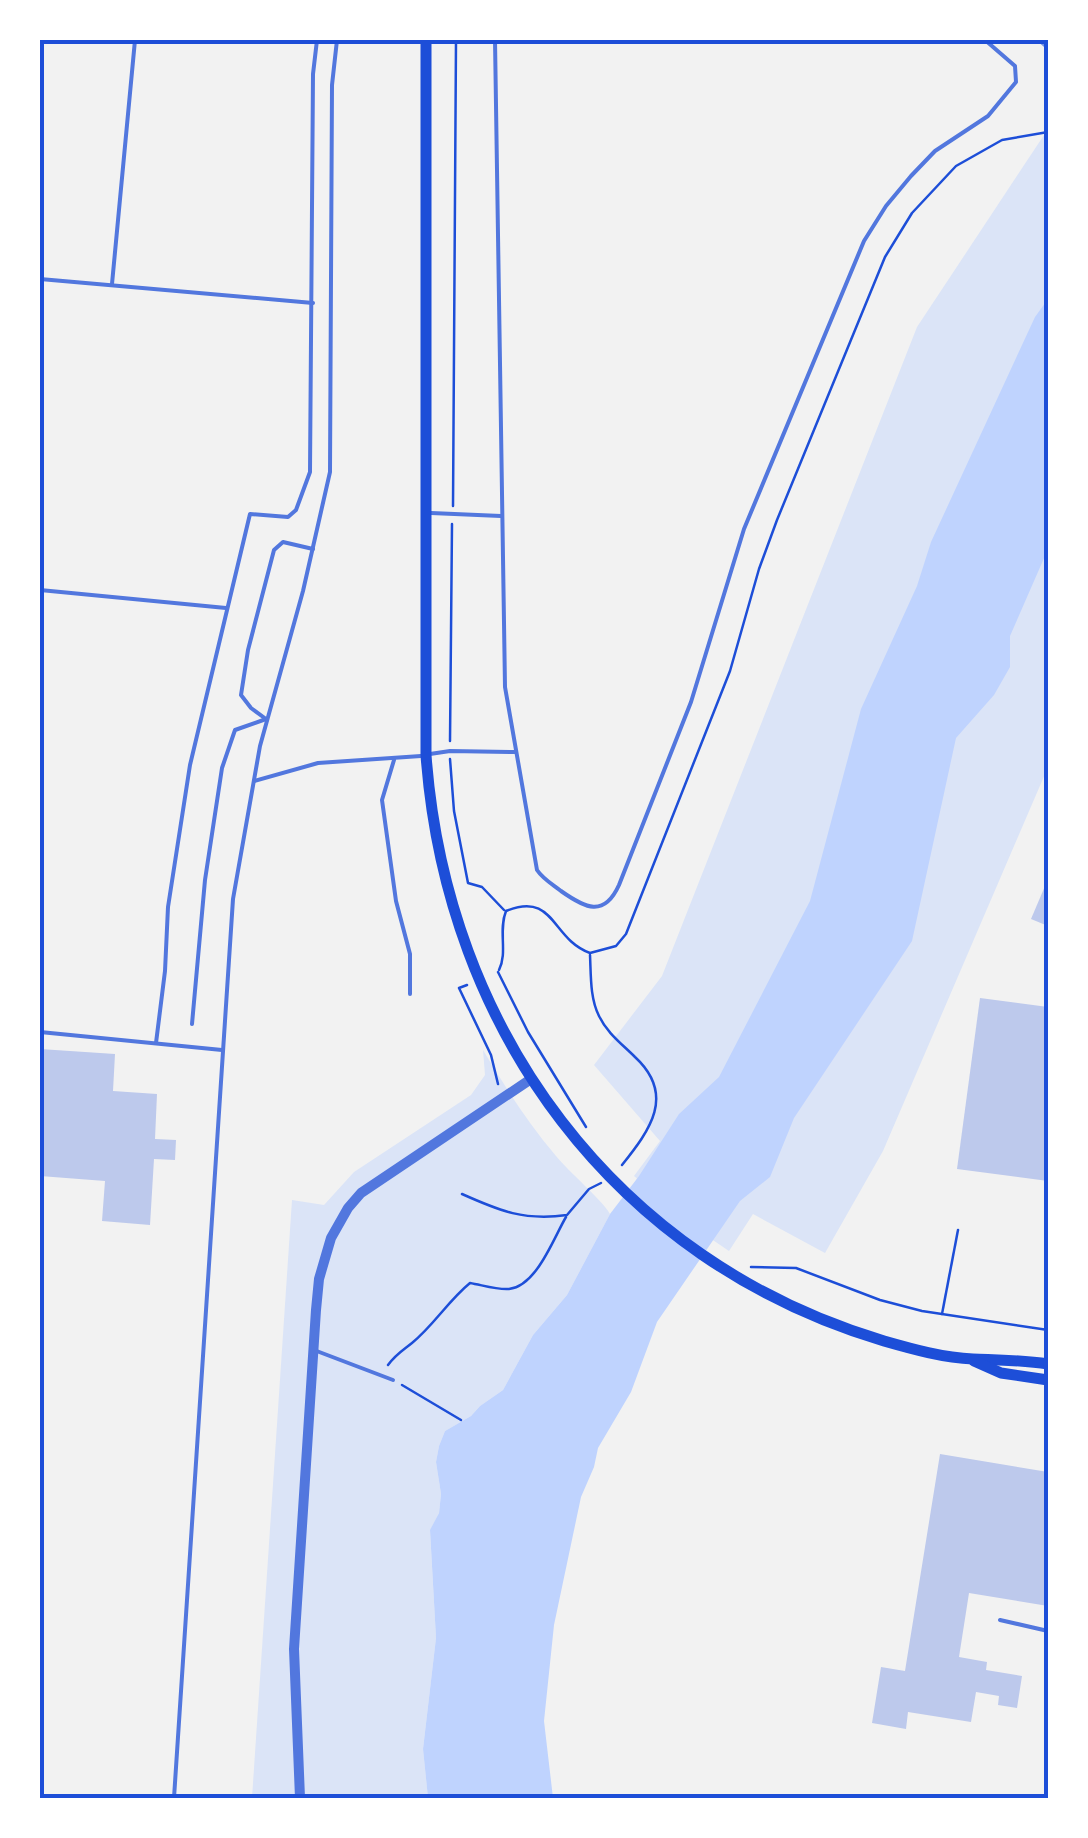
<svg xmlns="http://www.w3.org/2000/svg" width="1088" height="1838" font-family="Helvetica,sans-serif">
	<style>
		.green { fill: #dbe4f7 }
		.water { fill: #bfd3fe }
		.building { fill: #bdc9ec }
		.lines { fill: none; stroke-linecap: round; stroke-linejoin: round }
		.path { stroke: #1d4ed8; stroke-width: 2.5 }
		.service { stroke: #5277de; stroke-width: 4 }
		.tertiary { stroke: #5277de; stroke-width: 10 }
		.secondary { stroke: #1d4ed8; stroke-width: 11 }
		.rail { stroke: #7290e2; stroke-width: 5 }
		.neatline { fill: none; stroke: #1d4ed8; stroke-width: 4 }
	</style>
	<rect width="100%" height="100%" fill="#f2f2f2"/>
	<g class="green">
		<polygon points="1048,129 1048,767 883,1151 825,1253 753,1214 729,1251 701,1232 634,1176 660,1141 594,1065 662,976 917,327"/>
		<path d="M483,1050C505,1087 528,1123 556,1156C567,1170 605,1203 610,1214L567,1295L533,1335L503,1390L480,1406L471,1416L445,1431L439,1446L436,1462L441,1494L439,1513L430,1531L436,1638L423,1749L428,1798H252L292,1200L324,1205L354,1172L471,1095L485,1075Z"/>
	</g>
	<polygon class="water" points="1048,299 1048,549 1010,636 1010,667 994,695 956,738 912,941 794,1118 770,1177 740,1201 657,1322 631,1392 598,1448 594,1467 581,1497 554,1625 544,1721 553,1798 428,1798 423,1749 436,1638 430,1530 439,1513 441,1494 436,1462 439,1446 445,1431 471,1416 480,1406 503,1390 533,1335 567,1295 610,1214 639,1176 679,1114 719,1077 810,901 861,709 917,586 931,542 1035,317"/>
	<g class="building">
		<polygon points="1048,879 1048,926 1031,919"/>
		<polygon points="980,998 1048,1007 1048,1181 957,1169"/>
		<polygon points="40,1049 115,1054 113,1091 157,1094 155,1139 176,1140 175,1160 154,1159 150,1225 102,1221 105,1181 40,1176"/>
		<polygon points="940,1454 1048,1472 1048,1606 969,1593 959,1657 987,1662 986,1670 1022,1676 1017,1708 998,1705 999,1696 976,1692 971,1722 908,1712 906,1729 872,1723 881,1667 905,1671"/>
	</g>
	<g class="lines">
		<g class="path">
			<polyline points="453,506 456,40"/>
			<polyline points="450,741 452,524"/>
			<polyline points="450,759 454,811 468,883 482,887 504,910"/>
			<path d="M506,911C555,891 551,939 590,953L616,946L626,934L730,671L759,569L777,520L885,257L912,213L956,166L1002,140L1048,132"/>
			<path d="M590,955C591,976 590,998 599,1016C607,1033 622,1044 635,1057C676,1095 650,1130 622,1165"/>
			<path d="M499,970C508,952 498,931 506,911"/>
			<polyline points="498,972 528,1032 586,1127"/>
			<polyline points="467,985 459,988 491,1055 498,1084"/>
			<path d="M462,1194C500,1211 524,1221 567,1215L589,1189L601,1183"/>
			<polyline points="751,1267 796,1268 880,1300 922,1311 1048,1330"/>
			<polyline points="942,1314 958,1230"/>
			<path d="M388,1365C396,1354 402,1351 412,1343C434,1325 448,1301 470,1283C482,1285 497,1290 509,1289C537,1286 554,1237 566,1217"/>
			<polyline points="402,1385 461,1420"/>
		</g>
		<g class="service">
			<path d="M495,40L505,687L537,870C543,879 552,884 561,891C585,908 604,918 619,885L691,702L744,529L864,241L886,206L911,176L935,151L988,116L1016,82L1015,66L985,40"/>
			<polyline points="40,279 313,303"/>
			<polyline points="112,284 135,40"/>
			<polyline points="431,513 501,516"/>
			<polyline points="40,590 226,608"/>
			<polyline points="266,719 251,708 241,695 248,650 274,550 283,542 313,549"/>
			<polyline points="430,754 450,751 515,752"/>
			<polyline points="394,760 382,800 396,901 410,954 410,994"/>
			<polyline points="254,781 318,763 421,756"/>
			<polyline points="192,1024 205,880 222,768 235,730 266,719"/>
			<polyline points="40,1032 222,1050"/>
			<polyline points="156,1043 165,971 168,907 190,765 250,514 288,517 296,510 310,472 313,74 317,40"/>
			<polyline points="314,1350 393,1380"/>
			<polyline points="1000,1620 1048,1631"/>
			<polyline points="174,1798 233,899 260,746 303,591 330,472 332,85 337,40"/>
		</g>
		<polyline class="tertiary" points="300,1798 294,1649 316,1310 319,1279 331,1238 348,1208 361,1193 531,1079"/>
		<g class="secondary">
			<path d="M426,40V755C446,1030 615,1261 884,1341C912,1349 944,1358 973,1359C998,1360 1022,1360 1048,1364"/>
			<polyline points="974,1361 1001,1373 1048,1380"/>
		</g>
		<polyline class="rail" points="1040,40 1048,47"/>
	</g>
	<rect width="1088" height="1838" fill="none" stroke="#ffffff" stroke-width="85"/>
	<rect x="42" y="42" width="1004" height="1754" class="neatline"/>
</svg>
